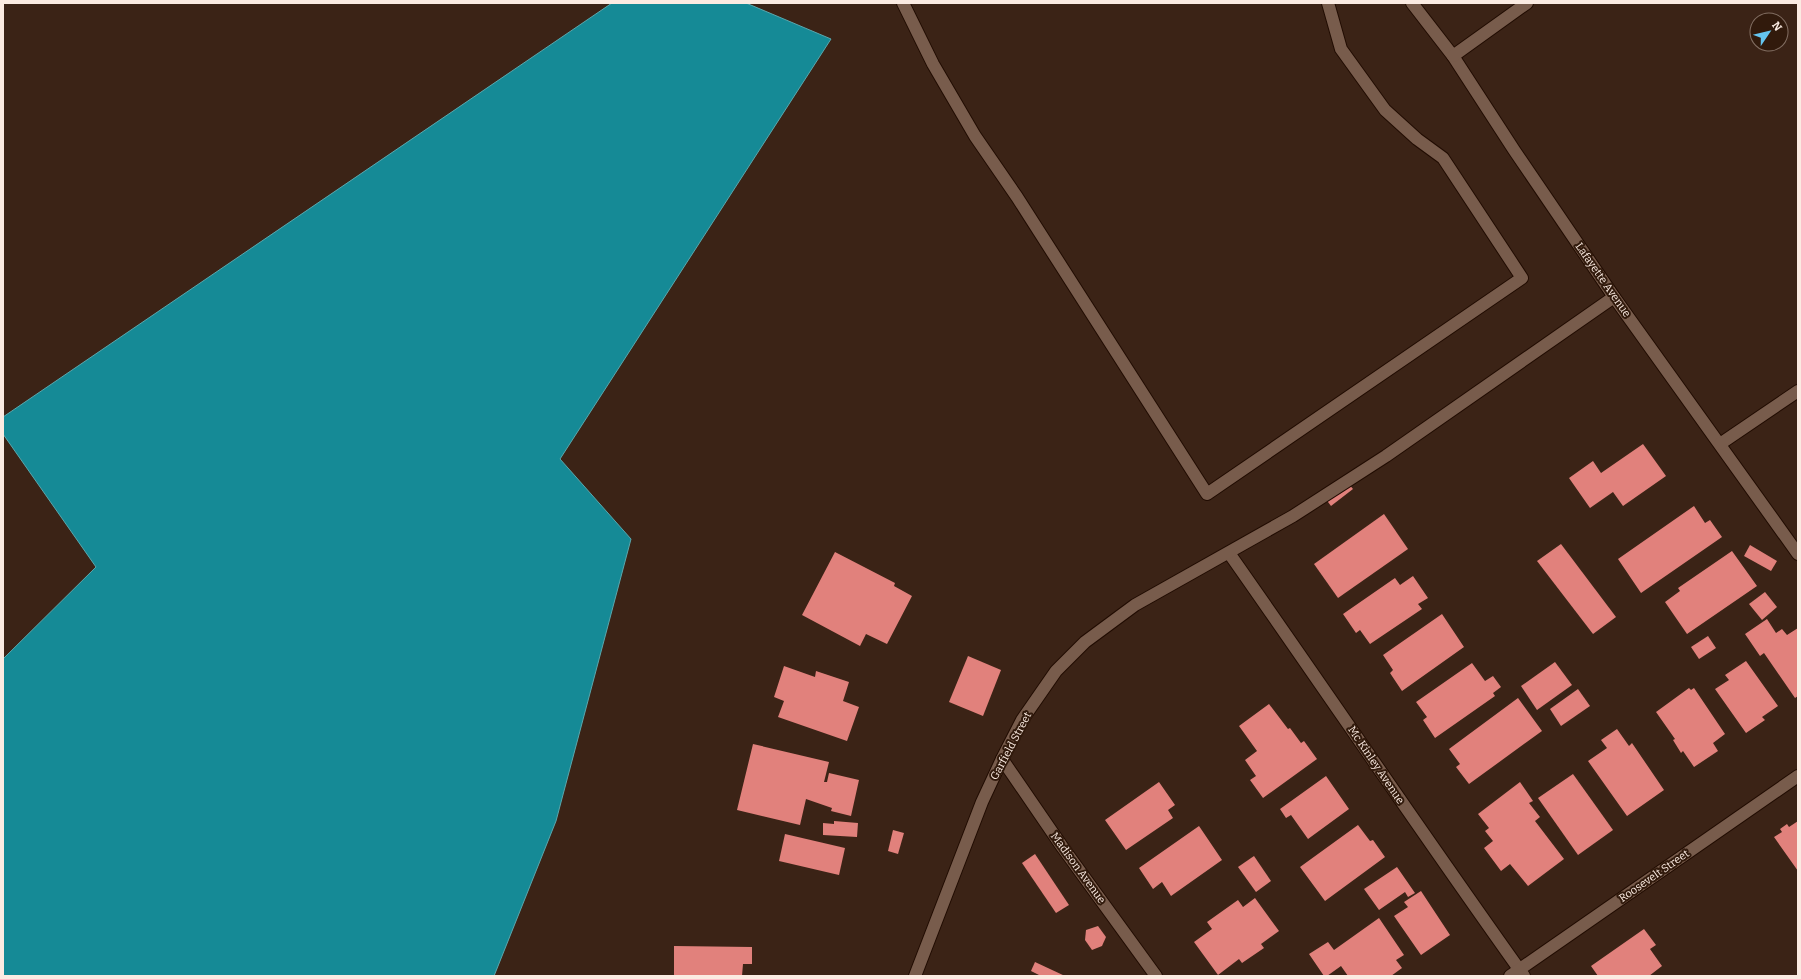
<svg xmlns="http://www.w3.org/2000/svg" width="1801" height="979" font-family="Bitter,serif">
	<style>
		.water { fill: #158a96; stroke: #5aa7ad }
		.building { fill: #e1817c }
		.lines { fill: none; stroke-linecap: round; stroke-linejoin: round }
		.service-casing { stroke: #210c02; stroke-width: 14 }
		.minor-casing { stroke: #210c02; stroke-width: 14 }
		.service { stroke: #785c4c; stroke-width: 12 }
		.minor { stroke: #785c4c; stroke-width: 12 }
		.labels { text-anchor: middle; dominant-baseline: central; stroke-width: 4; stroke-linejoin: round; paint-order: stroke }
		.street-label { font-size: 11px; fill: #fbebe2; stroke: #311a0c }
	</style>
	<rect width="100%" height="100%" fill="#3b2316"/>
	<polygon class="water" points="612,3 746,3 831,39 560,459 631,539 556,821 494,976 3,976 3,659 96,567 3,434 3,417"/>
	<g class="building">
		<polygon points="1643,444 1666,476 1623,506 1613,492 1590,508 1569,478 1593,461 1601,473"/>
		<polygon points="1347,482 1353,489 1331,506 1325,498"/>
		<polygon points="1694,506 1705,523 1710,520 1722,537 1641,593 1618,559"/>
		<polygon points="1384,514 1408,549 1338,598 1314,564"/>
		<polygon points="1561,544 1616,617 1593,634 1537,561"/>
		<polygon points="1750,545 1777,561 1771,571 1744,556"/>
		<polygon points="1732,551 1757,586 1687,634 1665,602 1680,591 1678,588"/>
		<polygon points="835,552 895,583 894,586 912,596 887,644 866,634 860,646 802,615"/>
		<polygon points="1413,576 1428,598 1418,604 1422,609 1370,644 1360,630 1356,633 1343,614 1395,578 1400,585"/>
		<polygon points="1765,592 1777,607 1762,620 1749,604"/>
		<polygon points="1442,614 1464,647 1402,691 1390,673 1393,670 1383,655"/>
		<polygon points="1767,619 1776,633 1782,629 1787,635 1798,628 1798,696 1795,698 1764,653 1760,656 1745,634"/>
		<polygon points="1708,636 1716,648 1699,659 1691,647"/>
		<polygon points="968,656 1001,670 983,716 949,702"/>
		<polygon points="1746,661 1778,706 1762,717 1765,720 1746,733 1715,689 1729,680 1725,675"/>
		<polygon points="1555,662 1572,685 1537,710 1521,686"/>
		<polygon points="1472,663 1485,681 1493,676 1501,687 1493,693 1495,696 1435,738 1423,720 1427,717 1416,702"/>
		<polygon points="784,666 815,677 816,671 849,682 843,701 859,707 847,741 778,717 784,701 774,697"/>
		<polygon points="1689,688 1691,690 1694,688 1725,734 1713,743 1718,751 1694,767 1683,751 1681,753 1673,740 1675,739 1656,712"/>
		<polygon points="1578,689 1590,706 1561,726 1550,709"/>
		<polygon points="1518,698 1542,731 1469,784 1456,767 1460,764 1449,749"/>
		<polygon points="1269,704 1288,729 1290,728 1301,743 1304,741 1317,759 1263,798 1250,780 1256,776 1245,760 1257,751 1239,726"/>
		<polygon points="1617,729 1629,746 1632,743 1664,790 1627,816 1588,761 1607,748 1601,740"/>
		<polygon points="753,744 829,762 824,782 827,782 829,773 859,780 851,816 831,811 832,808 806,799 800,825 737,810"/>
		<polygon points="1573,774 1613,830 1578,855 1538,798"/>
		<polygon points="1326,776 1349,809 1308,839 1291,815 1286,818 1280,809"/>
		<polygon points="1159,782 1175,805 1168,810 1173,818 1126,850 1105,820"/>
		<polygon points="1520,782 1533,801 1529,803 1540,817 1535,821 1564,859 1528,886 1510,864 1501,871 1484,848 1493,841 1485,831 1489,828 1478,814"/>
		<polygon points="834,821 858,823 857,837 823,835 823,823 834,824"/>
		<polygon points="1798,821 1798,871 1774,837 1782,832 1780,829 1787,824 1789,827"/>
		<polygon points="1358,825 1370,841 1373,840 1385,857 1325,901 1300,867"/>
		<polygon points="1199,826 1222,860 1171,896 1162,882 1153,889 1139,868"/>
		<polygon points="893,830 904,833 898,854 888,851"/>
		<polygon points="785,834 845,848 839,875 779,861"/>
		<polygon points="1035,854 1069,905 1056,913 1022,863"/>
		<polygon points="1254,856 1271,881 1256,892 1238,867"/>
		<polygon points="1397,867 1415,893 1408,897 1405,892 1379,910 1364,889"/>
		<polygon points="1421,891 1450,935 1421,955 1394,916 1408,907 1404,902"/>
		<polygon points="1255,898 1279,931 1261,944 1264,948 1242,963 1239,959 1218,975 1194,942 1212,929 1207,922 1238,900 1243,907"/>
		<polygon points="1379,918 1404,955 1396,960 1402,968 1391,976 1348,976 1341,966 1327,976 1324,976 1309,954 1328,942 1334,950"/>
		<polygon points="1098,926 1106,937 1102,946 1092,950 1085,940 1086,930"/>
		<polygon points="1644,929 1656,945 1650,949 1662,966 1649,976 1598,976 1591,966"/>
		<polygon points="674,946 752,947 752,964 743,964 742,976 674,976"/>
		<polygon points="1035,962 1065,976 1041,976 1031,971"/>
	</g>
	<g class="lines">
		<defs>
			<polyline id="service" points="903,3 933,64 975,136 1017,197 1207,494 1522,278 1443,158 1417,139 1385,110 1341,49 1328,3"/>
			<g id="minor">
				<polyline points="1412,3 1453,56 1514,150 1614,297 1798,554"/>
				<polyline points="1453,56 1527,3"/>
				<polyline points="1720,444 1798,391"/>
				<path d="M1229,553C1328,694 1424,836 1524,976"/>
				<polyline points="1002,759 1063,848 1156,976"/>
				<polyline points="915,976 982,802 1002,759 1022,720 1056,671 1085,642 1135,605 1293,516 1386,456 1614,297"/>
				<polyline points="1510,976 1798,776"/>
			</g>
		</defs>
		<use href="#service" class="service-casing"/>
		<use href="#minor" class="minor-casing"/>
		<use href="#service" class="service"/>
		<use href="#minor" class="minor"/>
	</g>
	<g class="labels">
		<g class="street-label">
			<text transform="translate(1603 280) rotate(55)">Lafayette Avenue</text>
			<text transform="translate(1011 746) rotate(-62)">Garfield Street</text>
			<text transform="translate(1376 765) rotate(56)">Mc Kinley Avenue</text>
			<text transform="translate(1078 868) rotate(54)">Madison Avenue</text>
			<text transform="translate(1654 876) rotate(-35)">Roosevelt Street</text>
		</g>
	</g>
	<rect width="1801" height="979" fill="none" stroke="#fbebe2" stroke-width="8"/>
	<g transform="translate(1769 32) rotate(55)"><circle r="19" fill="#311a0c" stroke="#826e62"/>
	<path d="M0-3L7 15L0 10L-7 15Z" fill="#65c5ef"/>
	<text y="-6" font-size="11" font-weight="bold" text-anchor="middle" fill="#fbebe2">N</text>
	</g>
</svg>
